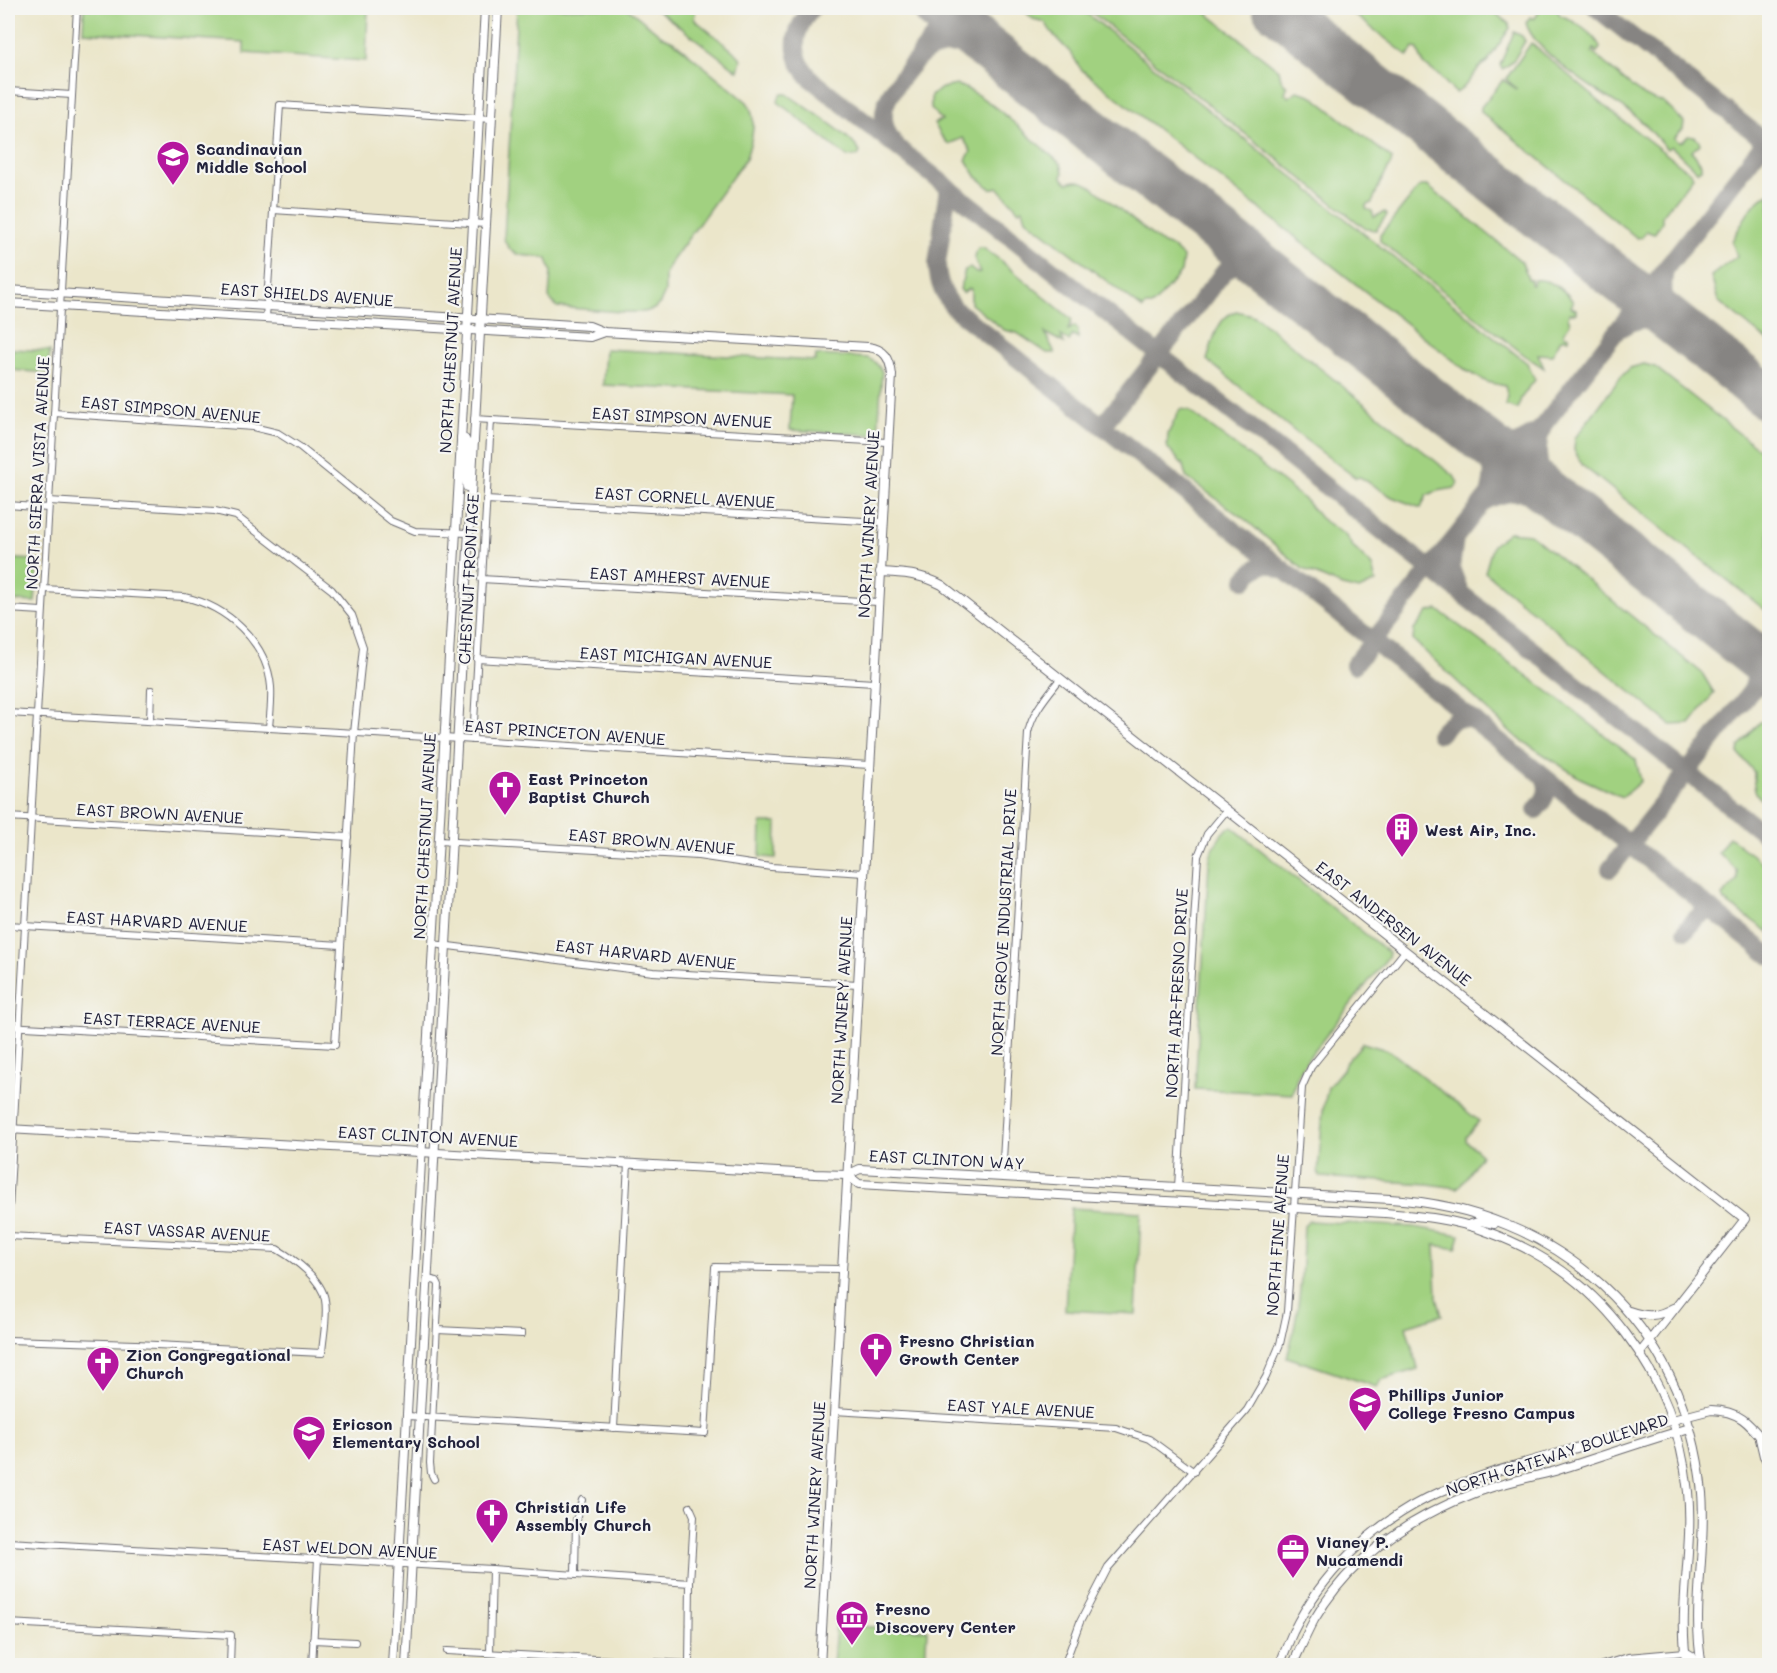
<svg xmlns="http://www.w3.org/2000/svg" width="1777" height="1673" font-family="Mali,sans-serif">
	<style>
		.green { fill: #a1d180; stroke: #627a5e; stroke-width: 1.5 }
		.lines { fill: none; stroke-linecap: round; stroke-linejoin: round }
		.taxiway { stroke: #868482; stroke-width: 18 }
		.runway { stroke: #868482; stroke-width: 46 }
		.street-casing { stroke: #68676d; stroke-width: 8 }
		.secondary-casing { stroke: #68676d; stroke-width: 10 }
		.street { stroke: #fff; stroke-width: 6 }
		.secondary { stroke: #fff; stroke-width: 8 }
		.labels { text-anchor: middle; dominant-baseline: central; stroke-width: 4.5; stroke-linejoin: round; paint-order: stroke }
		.poi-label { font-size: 16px; font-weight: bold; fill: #22223b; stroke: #f6f6f2; text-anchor: start }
		.street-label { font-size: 16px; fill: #22223b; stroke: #f6f6f2 }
	</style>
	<rect width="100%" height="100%" fill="#f6f6f2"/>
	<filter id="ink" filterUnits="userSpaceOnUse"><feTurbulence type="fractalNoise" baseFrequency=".0167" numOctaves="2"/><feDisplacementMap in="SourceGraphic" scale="12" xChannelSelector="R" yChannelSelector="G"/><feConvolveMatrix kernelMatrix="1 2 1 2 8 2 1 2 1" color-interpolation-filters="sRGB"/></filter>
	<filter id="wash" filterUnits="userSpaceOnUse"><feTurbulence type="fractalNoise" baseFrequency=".008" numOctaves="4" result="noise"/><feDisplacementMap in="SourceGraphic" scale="24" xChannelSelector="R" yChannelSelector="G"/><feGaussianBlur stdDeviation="1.35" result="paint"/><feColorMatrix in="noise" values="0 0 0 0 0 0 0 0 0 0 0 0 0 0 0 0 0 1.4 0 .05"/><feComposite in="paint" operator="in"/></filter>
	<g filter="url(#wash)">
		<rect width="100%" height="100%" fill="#ebe6ca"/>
		<g class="green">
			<polygon points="84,8 368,8 366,61 244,53 244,42 83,32"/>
			<path d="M517,8H627L662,36L673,41L747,102C758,118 752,140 746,158L672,261L665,275V292L660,303L654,309L644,312H621L557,307L549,298L551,271L547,259C529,252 514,263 504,239Z"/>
			<polygon points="655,8 696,8 694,19 738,55 741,59 738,71"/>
			<path d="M1022,8H1080L1527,363L1535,380L1521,398L1518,409L1505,405L1508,397L1505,386L1487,382L1467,371L1082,70C1077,65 1075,58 1071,53C1060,42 1053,36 1045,22L1033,19Z"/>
			<polygon points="1086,8 1200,8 1279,70 1281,79 1287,87 1285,93 1289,97 1297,91 1311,95 1392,159 1391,164 1380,183 1372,203 1366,205 1366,209 1372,211 1374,217 1385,212 1387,215 1376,230 1366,229"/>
			<path d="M1346,8H1464L1465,12L1471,13L1476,8H1489L1509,24L1510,28L1487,62C1474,68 1470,86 1456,93C1450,88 1447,84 1442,79C1430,65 1424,72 1418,49L1413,48L1408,56Z"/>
			<path d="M1538,8C1548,7 1556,6 1560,15C1571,19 1598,36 1600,48L1596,53L1594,49L1592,53C1610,65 1641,102 1663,102L1684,122L1683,129L1674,138L1679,142L1683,141L1688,136L1694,137L1699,141L1700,144L1692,151L1701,164V169L1697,171L1671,146L1667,149C1654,135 1643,120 1627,110C1600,93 1534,53 1526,23L1530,17L1534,19L1538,14Z"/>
			<path d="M1514,32L1522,36L1525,41C1519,51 1514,64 1502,69L1500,65Z"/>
			<polygon points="1531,43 1614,114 1691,173 1693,177 1662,216 1662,222 1654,234 1646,231 1642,237 1637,238 1481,112 1481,107 1503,80 1517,89 1506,79"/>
			<path d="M957,85C989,95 1034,142 1061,164L1063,172L1062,178L1068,183C1077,179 1082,181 1091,186L1163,244L1172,247L1183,257L1181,272L1156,302L1151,306H1145L1143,309L1026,219L1023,209L1019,211L998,187L991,189L976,176L966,160L971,151L963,138L948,144L940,134L934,123L942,120L931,109V96L942,88Z"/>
			<path d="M782,94H787C806,108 849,133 860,152L858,156L847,157L778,102L779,97Z"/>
			<path d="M1420,186H1427L1460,211L1522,262L1528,279L1531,280V285H1533L1534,280C1548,278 1566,290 1573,302L1571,307L1576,309V313H1569L1568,317L1570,323L1564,332V336H1569L1568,339H1561L1552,355L1538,354L1544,368L1527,357L1380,241V235Z"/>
			<path d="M1769,194H1770L1769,342L1718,301L1711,276L1737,256L1732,241C1741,225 1752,200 1769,194Z"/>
			<path d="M978,248H983L996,257L1069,317L1072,320L1068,330L1075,326L1078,330V338L1073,335L1069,341L1061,336L1064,343L1045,333L1055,353H1047L1017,333L1004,330L971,304V289H968L963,293L960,289L965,270L970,268L976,273L980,272C975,262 973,257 978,248Z"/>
			<path d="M1236,311L1252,315L1259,319L1454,476L1458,483L1455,488L1437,491L1427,495L1421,508L1392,497L1360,477L1356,478L1299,435L1207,360C1213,342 1216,318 1236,311Z"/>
			<polygon points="12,349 50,351 48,373 11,370"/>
			<polygon points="605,349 815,361 816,355 868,358 876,363 882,371 878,435 790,430 792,395 603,385"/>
			<polygon points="1644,364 1655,367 1769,457 1769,613 1583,466 1574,450 1575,438 1620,378 1630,368"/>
			<polygon points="1180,409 1188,410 1256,461 1306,501 1320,518 1345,535 1354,548 1372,566 1376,582 1359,590 1342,586 1303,569 1247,521 1186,477 1183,465 1167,447 1168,434"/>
			<polygon points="1509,532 1530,534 1702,673 1714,693 1690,724 1671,725 1485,572 1493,545"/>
			<polygon points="15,559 38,560 35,602 13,601"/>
			<polygon points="1438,610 1560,700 1636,760 1641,781 1622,797 1580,778 1515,736 1413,640 1414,630 1428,612"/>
			<path d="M1765,721L1769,724V807C1755,795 1753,791 1754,772L1738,753L1739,747L1760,722Z"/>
			<polygon points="761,823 777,823 776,858 760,857"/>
			<path d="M1232,827L1389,953L1388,957L1306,1061L1297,1077L1292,1094L1195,1089L1209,863C1211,849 1218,838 1228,828Z"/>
			<polygon points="1729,837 1769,868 1769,932 1724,901 1722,896 1737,881 1737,870 1718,853"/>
			<polygon points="1363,1043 1390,1051 1479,1121 1466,1137 1466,1141 1481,1154 1480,1157 1461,1185 1457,1188 1428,1184 1320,1177 1318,1174 1323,1110 1328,1087 1343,1069 1346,1062"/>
			<polygon points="1071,1208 1141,1212 1136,1314 1065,1310"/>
			<path d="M1309,1221L1414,1227L1460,1235L1456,1249L1435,1245L1437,1297L1442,1315L1406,1326L1418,1369L1381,1380L1377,1387L1287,1357C1300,1314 1302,1271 1304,1226Z"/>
			<polygon points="836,1625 927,1630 925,1665 833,1665"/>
		</g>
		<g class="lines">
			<g class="taxiway">
				<path d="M812,8C792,32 789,55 811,79L1770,838"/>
				<polyline points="1596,8 1770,145"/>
				<polyline points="921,53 956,8"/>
				<path d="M894,143C873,115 888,95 906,72C913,63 922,52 934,48C956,40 977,47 997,56"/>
				<path d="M948,188L937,264C938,283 943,295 955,309L1770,956"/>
				<path d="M1665,270C1661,290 1664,305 1674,323"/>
				<path d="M1621,328C1638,317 1655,317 1674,323"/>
				<path d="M1102,426L1224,272C1236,261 1252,263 1266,269"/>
				<path d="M1542,429C1533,453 1540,480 1557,499"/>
				<path d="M1481,439C1500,444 1516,450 1532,434"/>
				<path d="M1481,439C1493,457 1495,471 1490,491"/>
				<path d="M1483,502C1508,489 1531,491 1557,499"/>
				<path d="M1245,580C1255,567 1265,559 1281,569"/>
				<polyline points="1460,592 1451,568 1455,538 1770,135"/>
				<path d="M1747,650C1756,664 1758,674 1752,690"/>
				<polyline points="1354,665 1454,539"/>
				<path d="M1439,734C1450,721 1459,713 1476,722"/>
				<path d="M1536,810C1547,797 1552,787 1540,772"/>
				<polyline points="1610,869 1752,690 1761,684 1770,682"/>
				<path d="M1686,930C1694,920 1701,910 1715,912"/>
			</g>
			<g class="runway">
				<polyline points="936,8 1770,668"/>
				<polyline points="1275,8 1770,399"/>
			</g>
		</g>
	</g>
	<g filter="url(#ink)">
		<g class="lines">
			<defs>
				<g id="street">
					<polyline points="8,91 72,95"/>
					<polyline points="273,210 485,224"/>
					<polyline points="266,318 280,105 491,119"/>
					<polyline points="54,413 253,427 278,433 300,447 391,521 415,531 468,533"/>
					<polyline points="474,419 887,442"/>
					<polyline points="486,500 882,522"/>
					<polyline points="8,505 48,508"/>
					<polyline points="481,579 878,602"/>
					<path d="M44,589L184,597C226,606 267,641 271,687C272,700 270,714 269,728"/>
					<polyline points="8,609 42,611"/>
					<polyline points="477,659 874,683"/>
					<polyline points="8,713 444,738 869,765"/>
					<polyline points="150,721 151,690"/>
					<polyline points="473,740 491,420"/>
					<polyline points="8,817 348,837"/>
					<polyline points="439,841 698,856 771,867 864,873"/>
					<polyline points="8,925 341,945"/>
					<polyline points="433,944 653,972 858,984"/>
					<polyline points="8,1026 335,1045 354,733 363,647 352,615 332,590 236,516 215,511 49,501"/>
					<path d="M1002,1177L1028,733C1033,711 1046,697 1060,679"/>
					<polyline points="1178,1187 1198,856 1207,834 1227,810"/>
					<polyline points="8,1227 77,8"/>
					<path d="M8,1236L277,1249C294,1259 322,1279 325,1300C328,1315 323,1337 322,1353L136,1344L8,1340"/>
					<polyline points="427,1279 437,1281 439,1285 430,1463 431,1473 434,1479"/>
					<polyline points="437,1330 522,1334"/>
					<polyline points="834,1411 1116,1428 1149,1439 1194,1472"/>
					<polyline points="407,1416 705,1433 715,1267 841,1269"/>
					<polyline points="614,1428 628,1163"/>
					<polyline points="8,1542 492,1569 690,1583"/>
					<polyline points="575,1574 576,1520 582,1500"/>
					<polyline points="8,1623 231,1635 230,1666"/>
					<polyline points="313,1640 355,1642"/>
					<polyline points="447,1651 689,1664"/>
					<polyline points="490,1652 492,1569"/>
					<polyline points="689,1665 690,1583 694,1516 690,1507"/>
					<polyline points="312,1666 318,1559"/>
					<polyline points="1064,1666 1080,1622 1108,1568 1247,1410 1266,1377 1280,1344 1287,1312 1302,1087 1311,1067 1405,951"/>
					<polyline points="1599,1666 1628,1657 1685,1652"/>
				</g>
				<g id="secondary">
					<path d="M8,290L589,326L604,332L868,347C885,349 890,358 892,375L820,1666"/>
					<polyline points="8,303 590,337 604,332"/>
					<polyline points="461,438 465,439 467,443 465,476 467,487"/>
					<path d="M880,572C902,573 921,574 942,585L1745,1219L1640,1353"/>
					<path d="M8,1129L815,1174L847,1175L860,1169L1390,1199C1558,1209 1686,1323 1702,1493C1707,1550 1691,1608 1702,1666"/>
					<path d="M847,1175L859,1184L1385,1213C1420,1216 1455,1219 1488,1232C1600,1272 1676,1375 1688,1492C1694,1550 1677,1608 1687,1666"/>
					<polyline points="1468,1225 1481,1221 1494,1224"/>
					<path d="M1629,1311C1647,1317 1657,1317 1673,1308"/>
					<polyline points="1760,1439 1764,1456 1770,1466"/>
					<polyline points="1685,1652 1692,1656 1696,1666"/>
					<polyline points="393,1666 485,8"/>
					<polyline points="406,1666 498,8"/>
					<path d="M1279,1666C1284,1654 1288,1643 1293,1632C1321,1575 1371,1526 1427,1498C1470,1477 1520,1464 1566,1451C1614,1437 1662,1422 1711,1410C1743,1411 1751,1426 1770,1449"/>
					<path d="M1292,1666C1299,1651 1306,1635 1314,1620C1350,1558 1409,1518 1475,1493C1501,1483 1529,1478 1555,1471C1600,1457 1644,1441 1690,1428"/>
				</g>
			</defs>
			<use href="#street" class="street-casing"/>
			<use href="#secondary" class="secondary-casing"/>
			<use href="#street" class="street"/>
			<use href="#secondary" class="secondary"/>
		</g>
	</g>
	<defs>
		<symbol id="school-pin" viewBox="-11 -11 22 30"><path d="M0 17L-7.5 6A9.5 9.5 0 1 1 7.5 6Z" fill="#b5179e" stroke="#f6f6f2"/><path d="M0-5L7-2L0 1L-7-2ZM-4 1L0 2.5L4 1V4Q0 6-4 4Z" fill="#fff"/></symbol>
		<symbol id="church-pin" viewBox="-11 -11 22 30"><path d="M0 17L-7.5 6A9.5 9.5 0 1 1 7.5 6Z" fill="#b5179e" stroke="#f6f6f2"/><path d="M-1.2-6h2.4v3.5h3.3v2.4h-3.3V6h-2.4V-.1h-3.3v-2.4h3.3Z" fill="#fff"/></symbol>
		<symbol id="building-pin" viewBox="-11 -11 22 30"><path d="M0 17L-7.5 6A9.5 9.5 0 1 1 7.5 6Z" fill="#b5179e" stroke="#f6f6f2"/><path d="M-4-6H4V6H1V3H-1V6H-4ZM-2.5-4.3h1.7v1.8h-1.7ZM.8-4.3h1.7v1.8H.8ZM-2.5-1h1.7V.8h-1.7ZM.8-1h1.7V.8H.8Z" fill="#fff"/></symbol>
		<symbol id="office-pin" viewBox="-11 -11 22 30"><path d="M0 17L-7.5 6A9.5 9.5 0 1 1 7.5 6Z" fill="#b5179e" stroke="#f6f6f2"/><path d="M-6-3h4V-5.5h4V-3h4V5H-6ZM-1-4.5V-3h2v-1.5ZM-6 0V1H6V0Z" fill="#fff"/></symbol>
		<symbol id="museum-pin" viewBox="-11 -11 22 30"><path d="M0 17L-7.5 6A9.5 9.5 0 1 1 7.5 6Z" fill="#b5179e" stroke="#f6f6f2"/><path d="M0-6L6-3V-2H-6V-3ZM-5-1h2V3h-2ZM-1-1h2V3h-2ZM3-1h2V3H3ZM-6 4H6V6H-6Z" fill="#fff"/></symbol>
	</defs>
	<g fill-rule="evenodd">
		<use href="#school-pin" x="154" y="138" width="38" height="52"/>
		<use href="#church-pin" x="486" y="768" width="38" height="52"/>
		<use href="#building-pin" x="1383" y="810" width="38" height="52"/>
		<use href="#church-pin" x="857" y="1330" width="38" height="52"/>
		<use href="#church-pin" x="84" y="1344" width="38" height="52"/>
		<use href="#school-pin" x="1346" y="1384" width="38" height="52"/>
		<use href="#school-pin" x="290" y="1413" width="38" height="52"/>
		<use href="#church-pin" x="473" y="1496" width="38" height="52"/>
		<use href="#office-pin" x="1274" y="1531" width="38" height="52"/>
		<use href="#museum-pin" x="833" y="1598" width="38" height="52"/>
	</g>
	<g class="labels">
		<g class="poi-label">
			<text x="196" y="148">Scandinavian<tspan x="196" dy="18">Middle School</tspan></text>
			<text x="528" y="778">East Princeton<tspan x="528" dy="18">Baptist Church</tspan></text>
			<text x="1425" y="829">West Air, Inc.</text>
			<text x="899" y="1340">Fresno Christian<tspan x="899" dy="18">Growth Center</tspan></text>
			<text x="126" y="1354">Zion Congregational<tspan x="126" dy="18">Church</tspan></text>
			<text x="1388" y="1394">Phillips Junior<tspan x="1388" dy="18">College Fresno Campus</tspan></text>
			<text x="332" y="1423">Ericson<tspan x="332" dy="18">Elementary School</tspan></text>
			<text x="515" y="1506">Christian Life<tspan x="515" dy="18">Assembly Church</tspan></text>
			<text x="1316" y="1541">Vianey P.<tspan x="1316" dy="18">Nucamendi</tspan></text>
			<text x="875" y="1608">Fresno<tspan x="875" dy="18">Discovery Center</tspan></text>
		</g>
		<g class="street-label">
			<text transform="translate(307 294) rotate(4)">EAST SHIELDS AVENUE</text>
			<text transform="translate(450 350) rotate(-87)">NORTH CHESTNUT AVENUE</text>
			<text transform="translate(171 409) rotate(5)">EAST SIMPSON AVENUE</text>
			<text transform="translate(682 417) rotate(3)">EAST SIMPSON AVENUE</text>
			<text transform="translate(37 473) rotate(-87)">NORTH SIERRA VISTA AVENUE</text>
			<text transform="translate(685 497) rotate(3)">EAST CORNELL AVENUE</text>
			<text transform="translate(868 524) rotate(-87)">NORTH WINERY AVENUE</text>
			<text transform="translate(680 577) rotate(3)">EAST AMHERST AVENUE</text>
			<text transform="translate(468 579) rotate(-87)">CHESTNUT FRONTAGE</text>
			<text transform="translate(676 657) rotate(3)">EAST MICHIGAN AVENUE</text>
			<text transform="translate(565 732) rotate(4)">EAST PRINCETON AVENUE</text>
			<text transform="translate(160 813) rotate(3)">EAST BROWN AVENUE</text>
			<text transform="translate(424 836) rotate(-87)">NORTH CHESTNUT AVENUE</text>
			<text transform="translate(652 841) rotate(5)">EAST BROWN AVENUE</text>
			<text transform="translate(157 921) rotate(3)">EAST HARVARD AVENUE</text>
			<text transform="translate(1003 922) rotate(-87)">NORTH GROVE INDUSTRIAL DRIVE</text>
			<text transform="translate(1394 923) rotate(38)">EAST ANDERSEN AVENUE</text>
			<text transform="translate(646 954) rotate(6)">EAST HARVARD AVENUE</text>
			<text transform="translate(1176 993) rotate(-87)">NORTH AIR-FRESNO DRIVE</text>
			<text transform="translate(841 1010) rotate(-87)">NORTH WINERY AVENUE</text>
			<text transform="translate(172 1022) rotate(3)">EAST TERRACE AVENUE</text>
			<text transform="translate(428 1136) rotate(3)">EAST CLINTON AVENUE</text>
			<text transform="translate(947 1159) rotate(3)">EAST CLINTON WAY</text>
			<text transform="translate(187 1231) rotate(3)">EAST VASSAR AVENUE</text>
			<text transform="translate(1277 1235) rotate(-86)">NORTH FINE AVENUE</text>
			<text transform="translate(1021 1408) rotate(3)">EAST YALE AVENUE</text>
			<text transform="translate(1557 1454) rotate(-18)">NORTH GATEWAY BOULEVARD</text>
			<text transform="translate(814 1495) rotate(-87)">NORTH WINERY AVENUE</text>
			<text transform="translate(350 1548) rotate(3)">EAST WELDON AVENUE</text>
		</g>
	</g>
	<rect width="1777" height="1673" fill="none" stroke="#f6f6f2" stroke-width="30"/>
</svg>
